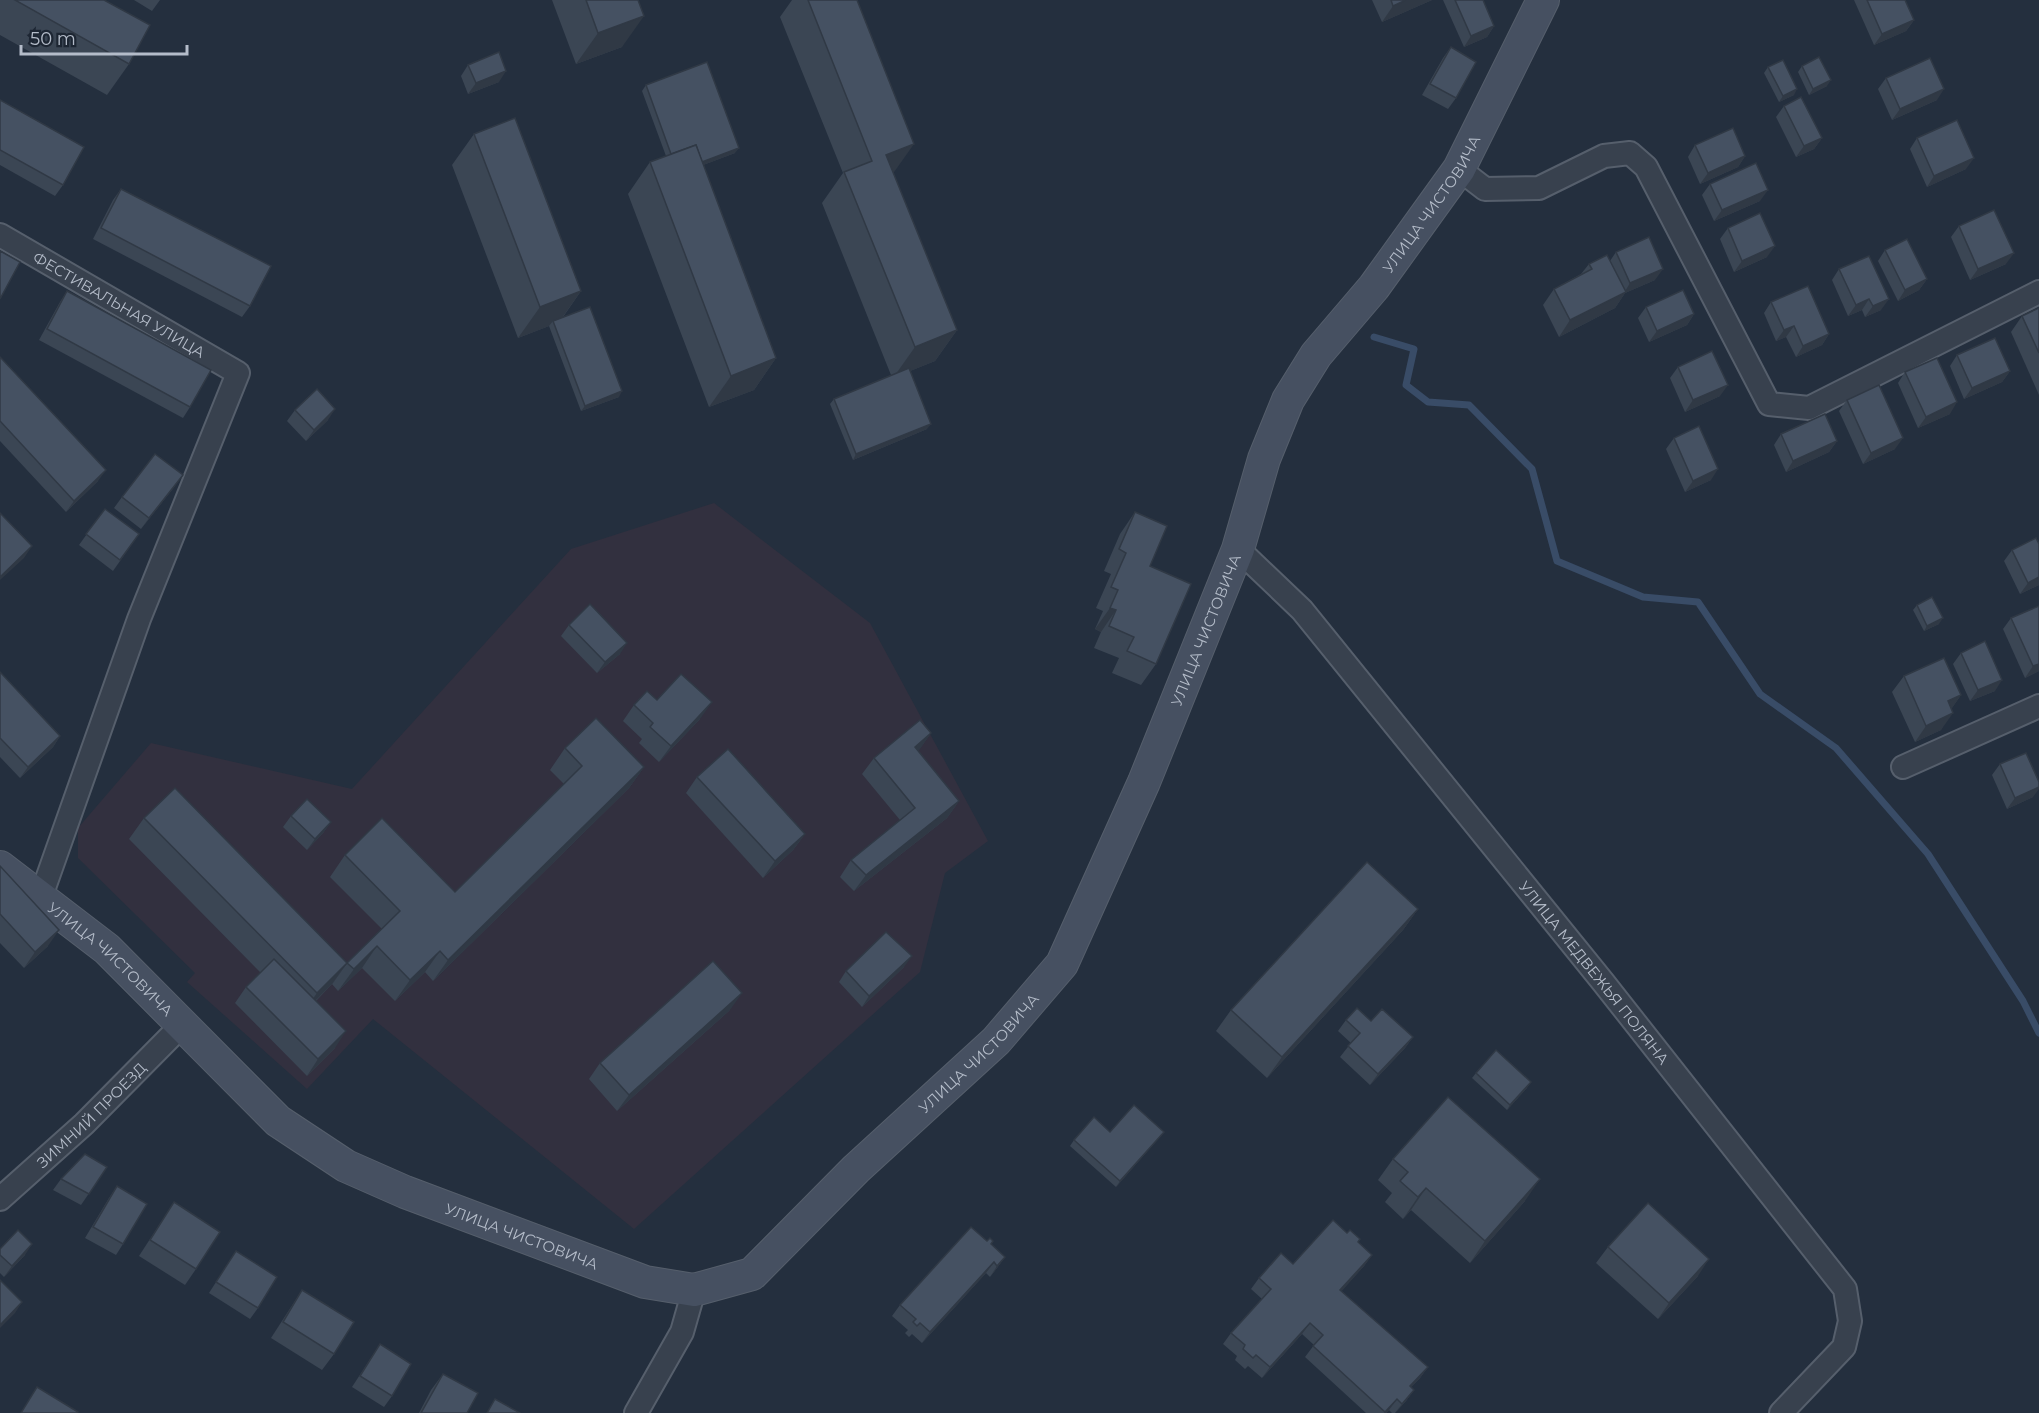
<svg xmlns="http://www.w3.org/2000/svg" width="2039" height="1413" font-family="Montserrat,sans-serif">
	<style>
		.medical { fill: #32303f }
		.lines { fill: none; stroke-linecap: round; stroke-linejoin: round }
		.stream { stroke: #394c67; stroke-width: 7 }
		.street-casing { stroke: #565f6c; stroke-width: 26 }
		.secondary-casing { stroke: #565f6c; stroke-width: 34 }
		.street { stroke: #38414e; stroke-width: 22 }
		.secondary { stroke: #465061; stroke-width: 32 }
		.wall { fill: #3b4654 }
		.shaded-wall { fill: #303945 }
		.building { fill: #455162; stroke: #303945; stroke-width: 1.5 }
		.labels { text-anchor: middle; dominant-baseline: central; stroke-width: 5; stroke-linejoin: round; paint-order: stroke }
		.street-label { font-size: 15px; fill: #b4bcc9; stroke: #1d2633 }
	</style>
	<rect width="100%" height="100%" fill="#242f3e"/>
	<polygon class="medical" points="714,503 870,623 988,841 945,873 920,972 634,1229 373,1019 307,1089 187,982 195,973 78,858 78,828 151,743 352,789 571,549"/>
	<g class="lines">
		<polyline class="stream" points="1374,337 1414,349 1406,385 1428,402 1469,405 1532,469 1557,561 1643,597 1698,602 1760,694 1836,748 1928,854 2023,1001 2039,1033"/>
		<defs>
			<g id="street">
				<polyline points="1459,169 1485,189 1539,188 1604,156 1630,153 1646,167 1769,404 1809,408 2039,292"/>
				<path id="s1" d="M0,235L238,373L139,619L40,899"/>
				<path id="s2" d="M1238,549L1302,610L1603,982L1845,1289L1850,1321L1844,1347L1781,1413"/>
				<polyline points="1903,767 2039,706"/>
				<path id="s3" d="M0,1199L84,1124L181,1026"/>
				<polyline points="636,1413 682,1332 694,1290"/>
			</g>
			<g id="secondary">
				<path id="s4" d="M0,867L107,949L278,1121L346,1166L405,1192L645,1282L694,1290L752,1274L856,1169L996,1041L1062,964L1144,782L1238,549L1264,459L1288,400L1316,355L1374,287L1459,169L1543,0"/>
			</g>
		</defs>
		<use href="#street" class="street-casing"/>
		<use href="#secondary" class="secondary-casing"/>
		<use href="#street" class="street"/>
		<use href="#secondary" class="secondary"/>
	</g>
	<g class="wall">
		<polygon points="0,0 104,0 129,64 107,95 0,35"/>
		<polygon points="134,0 160,0 152,11"/>
		<polygon points="552,0 638,0 622,47 576,64"/>
		<polygon points="792,0 857,0 893,174 957,330 935,361 910,371 927,429 853,460 830,404 834,399 891,375 822,203 843,173 780,17"/>
		<polygon points="1372,0 1432,0 1382,22"/>
		<polygon points="1443,0 1483,0 1494,26 1487,37 1464,47"/>
		<polygon points="1854,0 1905,0 1914,20 1906,31 1874,45"/>
		<polygon points="1451,47 1456,98 1448,109 1422,95 1443,58"/>
		<polygon points="468,65 499,82 468,94 461,76"/>
		<polygon points="1802,66 1827,86 1809,95 1798,72"/>
		<polygon points="1768,67 1794,95 1779,102 1764,73"/>
		<polygon points="1886,78 1937,100 1892,120 1878,89"/>
		<polygon points="646,85 735,153 703,165 776,358 754,390 709,407 628,194 650,162 666,156 642,91"/>
		<polygon points="0,100 63,185 55,196 0,165"/>
		<polygon points="1784,106 1822,138 1814,149 1796,157 1776,117"/>
		<polygon points="474,134 581,291 563,317 619,397 581,411 549,326 518,338 452,165"/>
		<polygon points="1917,138 1966,169 1927,187 1910,149"/>
		<polygon points="1695,145 1745,156 1738,167 1700,184 1688,157"/>
		<polygon points="1710,184 1760,201 1714,221 1702,195"/>
		<polygon points="121,189 250,306 242,317 93,239 113,200"/>
		<polygon points="1959,226 2006,264 1970,280 1951,237"/>
		<polygon points="1728,228 1767,257 1734,272 1720,239"/>
		<polygon points="1885,250 1927,279 1919,290 1898,301 1878,261"/>
		<polygon points="1616,252 1655,280 1625,293 1615,308 1559,337 1543,305 1554,289 1581,274 1589,264 1610,261"/>
		<polygon points="1839,269 1881,310 1865,317 1862,310 1848,316 1832,280"/>
		<polygon points="67,291 190,407 183,418 39,340 60,302"/>
		<polygon points="1771,302 1829,334 1822,345 1796,357 1786,337 1776,341 1764,313"/>
		<polygon points="1646,307 1694,314 1687,325 1649,342 1638,318"/>
		<polygon points="2039,308 2039,395 2011,332 2022,316"/>
		<polygon points="1957,355 2010,371 2002,382 1964,399 1950,366"/>
		<polygon points="0,357 98,481 66,512 0,441"/>
		<polygon points="1678,367 1720,396 1685,412 1670,378"/>
		<polygon points="1905,372 1950,414 1918,428 1898,383"/>
		<polygon points="1847,400 1895,449 1863,464 1839,411"/>
		<polygon points="295,410 328,420 306,441 287,421"/>
		<polygon points="1781,434 1837,441 1829,452 1786,472 1774,445"/>
		<polygon points="1674,438 1711,480 1685,492 1666,449"/>
		<polygon points="175,486 141,529 114,508 122,497"/>
		<polygon points="105,509 139,534 113,571 79,545"/>
		<polygon points="1135,512 1150,566 1156,664 1141,685 1112,673 1119,658 1094,648 1101,632 1095,629 1103,611 1096,608 1111,574 1104,571 1120,534"/>
		<polygon points="2039,544 2039,585 2020,594 2004,561 2012,550"/>
		<polygon points="1917,605 1939,624 1924,631 1913,610"/>
		<polygon points="2011,618 2039,671 2025,678 2003,629"/>
		<polygon points="569,625 620,654 597,673 561,636"/>
		<polygon points="1961,653 1995,691 1970,701 1953,664"/>
		<polygon points="0,672 60,736 53,747 20,778 0,757"/>
		<polygon points="1904,676 1961,695 1951,709 1941,730 1915,742 1892,692"/>
		<polygon points="657,700 700,719 659,762 639,743 642,739 623,721 634,705"/>
		<polygon points="931,733 918,751 959,801 947,818 854,891 840,877 851,860 900,820 862,774 874,758"/>
		<polygon points="565,748 644,767 629,788 433,981 425,972 395,1001 362,968 338,991 332,984 347,963 382,929 330,877 345,855 455,892 564,784 550,770"/>
		<polygon points="2000,764 2033,797 2007,809 1992,775"/>
		<polygon points="697,777 805,834 793,850 763,878 686,793"/>
		<polygon points="291,816 331,822 323,833 307,850 283,827"/>
		<polygon points="144,818 347,963 332,984 316,1001 335,1048 307,1076 235,1003 246,987 261,973 129,839"/>
		<polygon points="0,866 48,946 24,968 0,943"/>
		<polygon points="1418,909 1403,930 1267,1078 1216,1031 1231,1010"/>
		<polygon points="904,967 862,1007 839,982 846,971"/>
		<polygon points="730,1010 617,1111 589,1079 600,1063"/>
		<polygon points="1346,1020 1413,1037 1405,1048 1370,1085 1340,1057 1351,1043 1338,1031"/>
		<polygon points="1476,1073 1527,1088 1507,1110 1472,1078"/>
		<polygon points="1110,1132 1164,1132 1116,1187 1070,1146 1074,1140"/>
		<polygon points="1393,1159 1525,1201 1470,1263 1411,1210 1403,1219 1385,1202 1392,1193 1378,1180"/>
		<polygon points="107,1167 81,1205 53,1190 61,1179"/>
		<polygon points="117,1186 123,1244 116,1255 85,1238 109,1198"/>
		<polygon points="174,1202 196,1269 185,1285 139,1256"/>
		<polygon points="1347,1233 1360,1239 1358,1243 1372,1255 1364,1266 1341,1291 1428,1367 1420,1378 1411,1387 1414,1390 1406,1401 1395,1413 1392,1413 1389,1410 1386,1413 1366,1413 1305,1357 1314,1345 1302,1334 1262,1378 1248,1366 1245,1369 1235,1360 1237,1356 1223,1344 1231,1333 1262,1299 1251,1289 1259,1278 1293,1264"/>
		<polygon points="991,1244 1005,1257 997,1268 990,1277 986,1273 922,1343 912,1334 909,1337 905,1333 908,1330 892,1316 900,1305"/>
		<polygon points="1608,1247 1698,1276 1658,1319 1596,1263"/>
		<polygon points="0,1249 25,1255 4,1277 0,1273"/>
		<polygon points="236,1251 258,1308 250,1319 209,1293"/>
		<polygon points="302,1290 334,1354 322,1370 271,1338"/>
		<polygon points="380,1344 392,1396 384,1407 352,1387"/>
		<polygon points="443,1374 467,1413 419,1413 431,1390"/>
	</g>
	<g class="shaded-wall">
		<polygon points="1406,0 1432,0 1382,22 1393,6"/>
		<polygon points="644,16 622,47 576,64 598,33"/>
		<polygon points="1914,20 1906,31 1874,45 1882,34"/>
		<polygon points="1494,26 1487,37 1464,47 1471,36"/>
		<polygon points="506,71 499,82 468,94 476,83"/>
		<polygon points="1831,80 1827,86 1809,95 1813,89"/>
		<polygon points="1797,89 1794,95 1779,102 1783,96"/>
		<polygon points="1944,89 1937,100 1892,120 1900,109"/>
		<polygon points="1822,138 1814,149 1796,157 1804,146"/>
		<polygon points="914,144 892,175 886,155"/>
		<polygon points="739,148 735,153 674,176 678,171"/>
		<polygon points="1745,156 1738,167 1700,184 1708,173"/>
		<polygon points="1974,158 1966,169 1927,187 1934,176"/>
		<polygon points="1768,190 1760,201 1714,221 1722,210"/>
		<polygon points="1775,246 1767,257 1734,272 1742,261"/>
		<polygon points="2014,253 2006,264 1970,280 1978,269"/>
		<polygon points="1663,269 1655,280 1625,293 1615,308 1559,337 1570,320 1624,293 1630,283"/>
		<polygon points="1927,279 1919,290 1898,301 1905,290"/>
		<polygon points="581,291 559,322 553,321 549,326 518,338 540,307"/>
		<polygon points="1869,299 1862,310 1848,316 1856,305"/>
		<polygon points="1889,299 1881,310 1865,317 1873,306"/>
		<polygon points="1694,314 1687,325 1649,342 1657,331"/>
		<polygon points="1794,326 1786,337 1776,341 1784,330"/>
		<polygon points="957,330 935,361 893,378 915,347"/>
		<polygon points="1829,334 1822,345 1796,357 1803,346"/>
		<polygon points="776,358 754,390 709,407 731,376"/>
		<polygon points="2010,371 2002,382 1964,399 1972,388"/>
		<polygon points="1728,385 1720,396 1685,412 1693,400"/>
		<polygon points="622,391 619,397 581,411 585,406"/>
		<polygon points="1957,402 1950,414 1918,428 1926,417"/>
		<polygon points="335,409 328,420 306,441 314,430"/>
		<polygon points="931,424 927,429 853,460 856,454"/>
		<polygon points="1903,438 1895,449 1863,464 1871,453"/>
		<polygon points="1837,441 1829,452 1786,472 1793,461"/>
		<polygon points="1718,469 1711,480 1685,492 1693,481"/>
		<polygon points="106,470 98,481 66,512 74,501"/>
		<polygon points="183,475 175,486 141,529 149,518"/>
		<polygon points="32,546 24,558 0,580 0,577"/>
		<polygon points="2039,577 2039,585 2020,594 2028,583"/>
		<polygon points="1110,608 1116,610 1101,632 1095,629"/>
		<polygon points="1943,618 1939,624 1924,631 1927,626"/>
		<polygon points="627,643 620,654 597,673 605,662"/>
		<polygon points="2039,664 2039,671 2025,678 2033,666"/>
		<polygon points="2002,680 1995,691 1970,701 1978,690"/>
		<polygon points="1961,695 1950,711 1948,701"/>
		<polygon points="712,702 700,719 659,762 671,746"/>
		<polygon points="1953,713 1941,730 1915,742 1926,726"/>
		<polygon points="931,733 920,749 903,763 915,747"/>
		<polygon points="60,736 53,747 20,778 28,767"/>
		<polygon points="644,767 629,788 433,981 448,960"/>
		<polygon points="2039,787 2039,789 2033,797 2007,809 2015,798"/>
		<polygon points="959,801 947,818 854,891 866,875"/>
		<polygon points="331,822 323,833 307,850 315,839"/>
		<polygon points="805,834 793,850 763,878 775,861"/>
		<polygon points="1418,909 1403,930 1267,1078 1282,1057"/>
		<polygon points="59,930 48,946 24,968 35,952"/>
		<polygon points="377,946 362,968 338,991 354,969"/>
		<polygon points="440,951 425,972 395,1001 410,980"/>
		<polygon points="912,956 904,967 862,1007 869,996"/>
		<polygon points="347,963 332,984 302,1014 317,993"/>
		<polygon points="742,993 730,1010 617,1111 629,1095"/>
		<polygon points="346,1031 335,1048 307,1076 318,1059"/>
		<polygon points="1413,1037 1405,1048 1370,1085 1378,1074"/>
		<polygon points="1531,1082 1527,1088 1507,1110 1510,1105"/>
		<polygon points="1164,1132 1160,1137 1116,1187 1120,1181"/>
		<polygon points="1540,1179 1525,1201 1470,1263 1485,1241"/>
		<polygon points="1426,1188 1411,1210 1403,1219 1418,1197"/>
		<polygon points="32,1244 25,1255 4,1277 12,1266"/>
		<polygon points="1372,1255 1364,1266 1333,1301 1340,1290"/>
		<polygon points="1005,1257 997,1268 990,1277 997,1266"/>
		<polygon points="1709,1259 1698,1276 1658,1319 1669,1303"/>
		<polygon points="994,1262 986,1273 922,1343 930,1332"/>
		<polygon points="22,1302 15,1313 0,1328 0,1325"/>
		<polygon points="1310,1323 1302,1334 1262,1378 1270,1367"/>
		<polygon points="1428,1367 1420,1378 1402,1397 1410,1386"/>
		<polygon points="1414,1390 1406,1401 1395,1413 1402,1404"/>
		<polygon points="1397,1399 1389,1410 1386,1413 1384,1413"/>
	</g>
	<g class="building">
		<polygon points="15,0 104,0 150,25 129,64"/>
		<polygon points="586,0 638,0 644,16 598,33"/>
		<polygon points="808,0 857,0 914,144 886,155 957,330 915,347 844,172 872,161"/>
		<polygon points="1391,0 1406,0 1393,6"/>
		<polygon points="1455,0 1483,0 1494,26 1471,36"/>
		<polygon points="1867,0 1905,0 1914,20 1882,34"/>
		<polygon points="1451,47 1476,62 1456,98 1430,84"/>
		<polygon points="499,52 506,71 476,83 468,65"/>
		<polygon points="1819,57 1831,80 1813,89 1802,66"/>
		<polygon points="1930,58 1944,89 1900,109 1886,78"/>
		<polygon points="1783,60 1797,89 1783,96 1768,67"/>
		<polygon points="707,62 739,148 702,162 696,145 671,154 646,85"/>
		<polygon points="1801,97 1822,138 1804,146 1784,106"/>
		<polygon points="0,100 84,147 63,185 0,150"/>
		<polygon points="515,118 581,291 540,307 474,134"/>
		<polygon points="1957,120 1974,158 1934,176 1917,138"/>
		<polygon points="1733,128 1745,156 1708,173 1695,145"/>
		<polygon points="696,145 776,358 731,376 650,162"/>
		<polygon points="1756,163 1768,190 1722,210 1710,184"/>
		<polygon points="121,189 271,266 250,306 101,228"/>
		<polygon points="1994,210 2014,253 1978,269 1959,226"/>
		<polygon points="1760,213 1775,246 1742,261 1728,228"/>
		<polygon points="1649,237 1663,269 1630,283 1616,252"/>
		<polygon points="1907,239 1927,279 1905,290 1885,250"/>
		<polygon points="0,251 20,262 0,299"/>
		<polygon points="1607,255 1626,292 1570,320 1554,289 1592,269 1589,264"/>
		<polygon points="1869,256 1889,299 1873,306 1869,299 1856,305 1839,269"/>
		<polygon points="1808,286 1829,334 1803,346 1794,326 1784,330 1771,302"/>
		<polygon points="1683,290 1694,314 1657,331 1646,307"/>
		<polygon points="67,291 211,370 190,407 47,329"/>
		<polygon points="590,307 622,391 585,406 553,321"/>
		<polygon points="2039,308 2039,353 2022,316"/>
		<polygon points="1995,338 2010,371 1972,388 1957,355"/>
		<polygon points="1712,351 1728,385 1693,400 1678,367"/>
		<polygon points="0,357 106,470 74,501 0,421"/>
		<polygon points="1937,358 1957,402 1926,417 1905,372"/>
		<polygon points="909,368 931,424 856,454 834,399"/>
		<polygon points="1879,385 1903,438 1871,453 1847,400"/>
		<polygon points="317,389 335,409 314,430 295,410"/>
		<polygon points="1825,414 1837,441 1793,461 1781,434"/>
		<polygon points="1699,426 1718,469 1693,481 1674,438"/>
		<polygon points="155,454 183,475 149,518 122,497"/>
		<polygon points="105,509 139,534 120,560 86,534"/>
		<polygon points="1135,512 1167,526 1150,566 1191,584 1156,664 1127,651 1134,637 1109,626 1116,610 1110,608 1118,590 1111,587 1126,553 1119,549"/>
		<polygon points="0,513 32,546 0,577"/>
		<polygon points="2036,538 2039,544 2039,577 2028,583 2012,550"/>
		<polygon points="1932,597 1943,618 1927,626 1917,605"/>
		<polygon points="590,604 627,643 605,662 569,625"/>
		<polygon points="2039,606 2039,664 2033,666 2011,618"/>
		<polygon points="1985,641 2002,680 1978,690 1961,653"/>
		<polygon points="1944,658 1961,695 1948,701 1953,713 1926,726 1904,676"/>
		<polygon points="0,672 60,736 28,767 0,738"/>
		<polygon points="681,674 712,702 671,746 650,727 653,723 634,705 647,691 657,700"/>
		<polygon points="596,718 644,767 448,960 440,951 410,980 377,946 354,969 347,963 400,911 345,855 382,818 455,892 582,766 565,748"/>
		<polygon points="920,720 931,733 915,747 959,801 866,875 851,860 915,808 874,758"/>
		<polygon points="728,749 805,834 775,861 697,777"/>
		<polygon points="2026,753 2039,782 2039,787 2015,798 2000,764"/>
		<polygon points="175,788 347,963 317,993 144,818"/>
		<polygon points="307,799 331,822 315,839 291,816"/>
		<polygon points="1367,862 1418,909 1282,1057 1231,1010"/>
		<polygon points="0,866 59,930 35,952 0,914"/>
		<polygon points="886,932 912,956 869,996 846,971"/>
		<polygon points="274,959 346,1031 318,1059 246,987"/>
		<polygon points="713,961 742,993 629,1095 600,1063"/>
		<polygon points="1357,1008 1371,1021 1382,1009 1413,1037 1378,1074 1348,1046 1360,1033 1346,1020"/>
		<polygon points="1496,1050 1531,1082 1510,1105 1476,1073"/>
		<polygon points="1448,1097 1540,1179 1485,1241 1426,1188 1418,1197 1400,1181 1408,1172 1393,1159"/>
		<polygon points="1134,1105 1164,1132 1120,1181 1074,1140 1094,1117 1110,1132"/>
		<polygon points="85,1154 107,1167 89,1194 61,1179"/>
		<polygon points="117,1186 147,1204 123,1244 93,1227"/>
		<polygon points="174,1202 220,1232 196,1269 150,1240"/>
		<polygon points="1648,1203 1709,1259 1669,1303 1608,1247"/>
		<polygon points="1333,1220 1347,1233 1350,1230 1360,1239 1358,1242 1372,1255 1340,1290 1428,1367 1410,1386 1414,1390 1402,1404 1397,1399 1385,1412 1313,1346 1323,1335 1310,1323 1270,1367 1256,1355 1253,1358 1243,1349 1245,1345 1231,1333 1271,1289 1259,1278 1281,1253 1293,1264"/>
		<polygon points="971,1227 987,1241 990,1238 993,1241 991,1244 1005,1257 997,1266 994,1262 930,1332 920,1323 917,1326 913,1322 916,1319 900,1305"/>
		<polygon points="18,1230 32,1244 12,1266 0,1255 0,1249"/>
		<polygon points="236,1251 277,1277 258,1308 216,1282"/>
		<polygon points="0,1280 22,1302 0,1325"/>
		<polygon points="302,1290 354,1322 334,1354 283,1322"/>
		<polygon points="380,1344 411,1364 392,1396 360,1376"/>
		<polygon points="443,1374 478,1393 467,1413 421,1413"/>
		<polygon points="37,1387 78,1412 77,1413 21,1413"/>
		<polygon points="495,1399 520,1413 487,1413"/>
	</g>
	<g class="labels">
		<g class="street-label">
			<text stroke="none"><textPath href="#s4" startOffset="2180">УЛИЦА ЧИСТОВИЧА</textPath></text>
			<text stroke="none"><textPath href="#s1" startOffset="138">ФЕСТИВАЛЬНАЯ УЛИЦА</textPath></text>
			<text stroke="none"><textPath href="#s4" startOffset="1692">УЛИЦА ЧИСТОВИЧА</textPath></text>
			<text stroke="none"><textPath href="#s4" startOffset="144">УЛИЦА ЧИСТОВИЧА</textPath></text>
			<text stroke="none"><textPath href="#s2" startOffset="554">УЛИЦА МЕДВЕЖЬЯ ПОЛЯНА</textPath></text>
			<text stroke="none"><textPath href="#s4" startOffset="1206">УЛИЦА ЧИСТОВИЧА</textPath></text>
			<text stroke="none"><textPath href="#s3" startOffset="124">ЗИМНИЙ ПРОЕЗД</textPath></text>
			<text stroke="none"><textPath href="#s4" startOffset="648">УЛИЦА ЧИСТОВИЧА</textPath></text>
		</g>
	</g>
	<path d="M21 45v9h166v-9" fill="none" stroke="#b4bcc9" stroke-width="3"/>
	<text x="30" y="45" font-size="18" fill="#b4bcc9" stroke="#1d2633" stroke-width="4.5" paint-order="stroke">50 m</text>
</svg>
